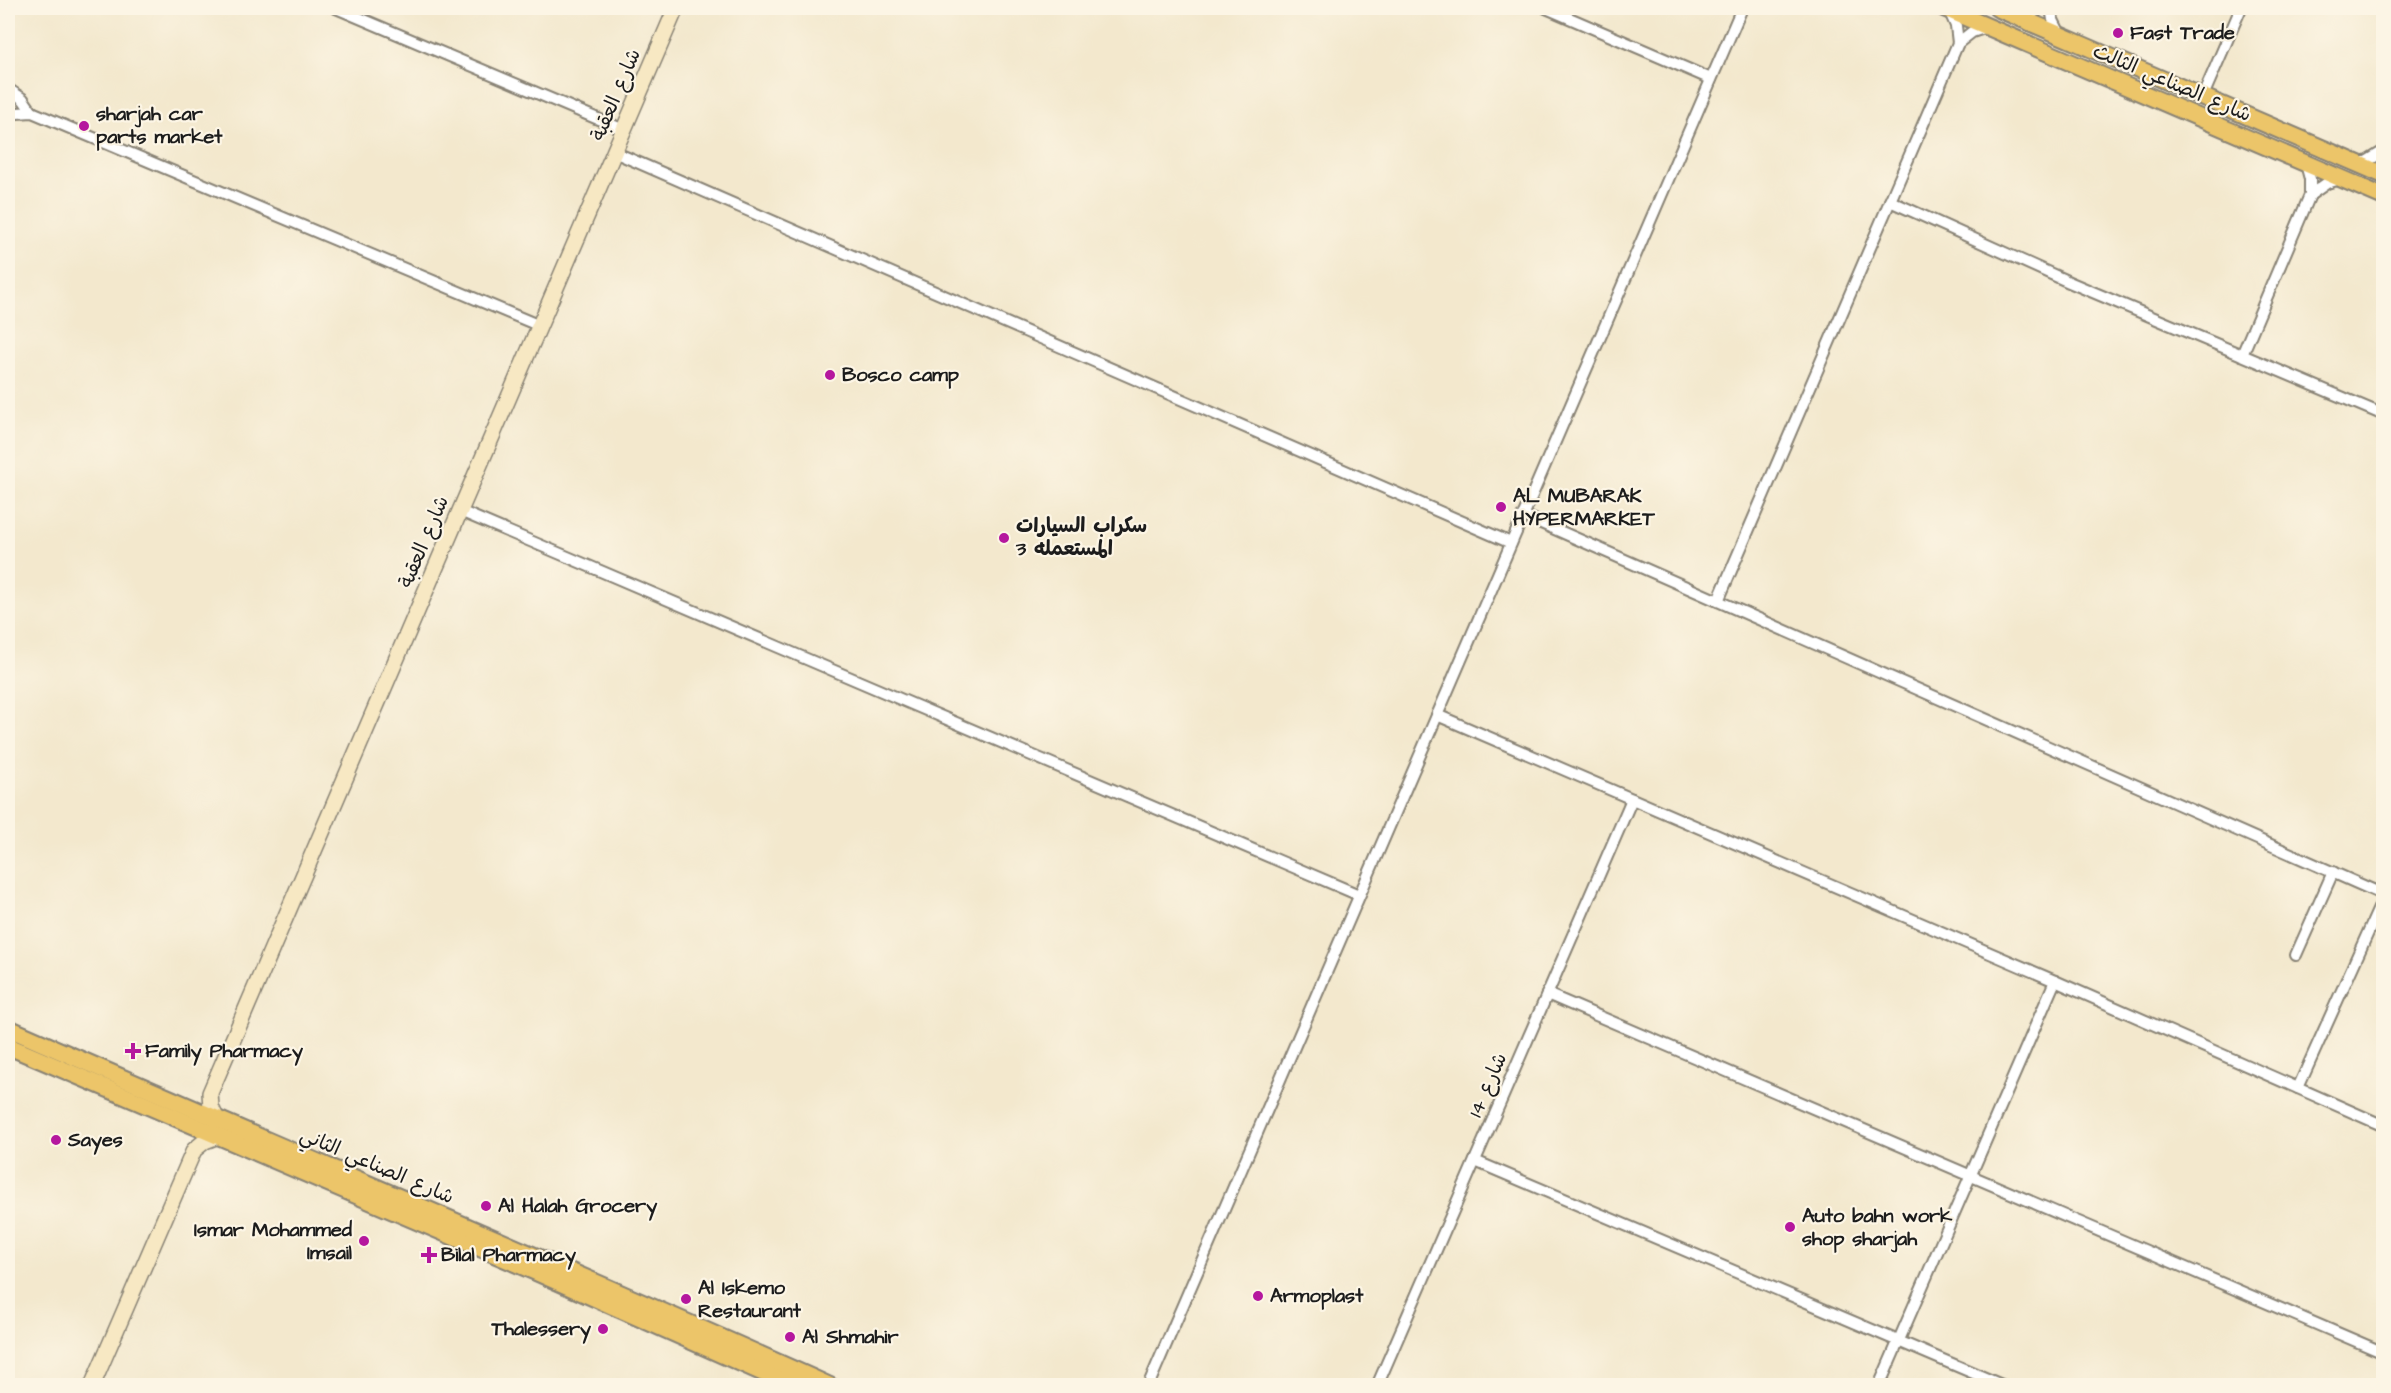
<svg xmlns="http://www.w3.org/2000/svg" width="2391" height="1393" font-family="'Architects Daughter','Playpen Sans Arabic',sans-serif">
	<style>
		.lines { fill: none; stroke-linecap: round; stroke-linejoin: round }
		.street-casing { stroke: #888274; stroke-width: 14 }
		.secondary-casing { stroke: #888274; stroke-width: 18 }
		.primary-casing { stroke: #888274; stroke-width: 20 }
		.street { stroke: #fff; stroke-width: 10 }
		.secondary { stroke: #f7e8c3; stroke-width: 15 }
		.primary { stroke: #ecc569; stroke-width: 16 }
		.poi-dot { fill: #b5179e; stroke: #fcf5e5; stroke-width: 2 }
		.labels { text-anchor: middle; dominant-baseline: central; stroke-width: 4.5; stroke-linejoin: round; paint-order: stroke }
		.poi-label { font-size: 20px; font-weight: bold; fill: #1c1c1c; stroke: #fcf5e5; text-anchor: start }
		.street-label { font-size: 20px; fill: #1c1c1c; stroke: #fcf5e5 }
	</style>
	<rect width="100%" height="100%" fill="#fcf5e5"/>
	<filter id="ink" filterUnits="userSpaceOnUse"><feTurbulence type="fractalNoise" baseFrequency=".0167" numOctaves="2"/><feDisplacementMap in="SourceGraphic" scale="12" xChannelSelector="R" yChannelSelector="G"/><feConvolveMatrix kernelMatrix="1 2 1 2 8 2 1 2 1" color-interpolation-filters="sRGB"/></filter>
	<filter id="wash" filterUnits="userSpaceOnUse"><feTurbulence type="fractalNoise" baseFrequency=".008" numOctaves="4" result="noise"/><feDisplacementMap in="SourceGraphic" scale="24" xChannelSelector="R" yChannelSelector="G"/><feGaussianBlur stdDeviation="1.35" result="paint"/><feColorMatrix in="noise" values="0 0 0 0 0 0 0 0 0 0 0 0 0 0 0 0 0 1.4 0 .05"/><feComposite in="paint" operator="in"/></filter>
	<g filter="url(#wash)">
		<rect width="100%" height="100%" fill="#f3e8cd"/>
	</g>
	<g filter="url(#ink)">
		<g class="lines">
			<defs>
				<g id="street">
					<polyline points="336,8 624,130"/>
					<polyline points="1546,8 1711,79"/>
					<polyline points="2051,8 2053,20 2060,34"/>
					<polyline points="1949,10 1956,26 1958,43"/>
					<polyline points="2018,16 2026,16 2041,8"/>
					<polyline points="8,89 23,99 32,112"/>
					<polyline points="2203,96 2241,8"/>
					<polyline points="8,110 17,113 32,112 540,326"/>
					<polyline points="614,152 1511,543"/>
					<polyline points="2357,162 2366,162 2384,151"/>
					<polyline points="2310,195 2327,183 2340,179"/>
					<polyline points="1890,201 2069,282 2384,415"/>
					<polyline points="2242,355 2310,195 2310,179 2306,164"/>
					<polyline points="460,511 1359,895"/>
					<polyline points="1523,515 2384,895"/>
					<polyline points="1718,601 1958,43 1972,32 1987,27"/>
					<polyline points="1437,715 2055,981 2384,1126"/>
					<polyline points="2296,955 2333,872"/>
					<polyline points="1547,994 2384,1353"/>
					<polyline points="2298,1088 2384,897"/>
					<polyline points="1475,1161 2004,1386"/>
					<polyline points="1148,1386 1742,8"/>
					<polyline points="1377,1386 1632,799"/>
					<polyline points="1879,1386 2055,981"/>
				</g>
				<g id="secondary">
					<polyline points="217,1120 211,1107 210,1093 676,8"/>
					<polyline points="92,1386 194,1150 205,1141 218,1136"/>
				</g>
				<g id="primary">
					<polyline points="1944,8 2384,197"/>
					<polyline points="1997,8 2384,175"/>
					<path d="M8,1028C281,1148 557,1263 830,1386"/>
					<polyline points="8,1046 536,1272 793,1386"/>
				</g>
			</defs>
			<use href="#street" class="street-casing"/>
			<use href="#secondary" class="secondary-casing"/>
			<use href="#primary" class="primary-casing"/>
			<use href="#street" class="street"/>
			<use href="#secondary" class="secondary"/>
			<use href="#primary" class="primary"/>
		</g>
	</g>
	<g class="poi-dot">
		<circle cx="2118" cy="33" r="6"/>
		<circle cx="84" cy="126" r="6"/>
		<circle cx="830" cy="375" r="6"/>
		<circle cx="1501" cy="507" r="6"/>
		<circle cx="1004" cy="538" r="6"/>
		<path d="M130 1042h6v6h6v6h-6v6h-6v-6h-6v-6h6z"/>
		<circle cx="56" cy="1140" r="6"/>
		<circle cx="486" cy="1206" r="6"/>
		<circle cx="1790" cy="1227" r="6"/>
		<circle cx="364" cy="1241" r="6"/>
		<path d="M426 1246h6v6h6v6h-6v6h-6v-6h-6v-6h6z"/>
		<circle cx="1258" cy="1296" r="6"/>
		<circle cx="686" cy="1299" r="6"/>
		<circle cx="603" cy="1329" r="6"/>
		<circle cx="790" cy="1337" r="6"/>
	</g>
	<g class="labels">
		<g class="poi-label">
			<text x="2130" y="33">Fast Trade</text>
			<text x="96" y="114">sharjah car<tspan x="96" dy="23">parts market</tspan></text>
			<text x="842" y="375">Bosco camp</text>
			<text x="1513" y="496">AL MUBARAK<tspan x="1513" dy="23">HYPERMARKET</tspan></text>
			<text x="1016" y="526">سكراب السيارات<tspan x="1016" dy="23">المستعمله 3</tspan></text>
			<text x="145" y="1051">Family Pharmacy</text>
			<text x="68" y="1140">Sayes</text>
			<text x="498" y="1206">Al Halah Grocery</text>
			<text x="1802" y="1216">Auto bahn work<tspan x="1802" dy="23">shop sharjah</tspan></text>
			<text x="352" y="1230" text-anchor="end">Ismar Mohammed<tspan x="352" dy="23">Imsail</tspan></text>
			<text x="441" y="1255">Bilal Pharmacy</text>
			<text x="698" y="1288">Al Iskemo<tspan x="698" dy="23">Restaurant</tspan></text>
			<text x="1270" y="1296">Armoplast</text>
			<text x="591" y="1329" text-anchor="end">Thalessery</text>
			<text x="802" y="1337">Al Shmahir</text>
		</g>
		<g class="street-label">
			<text transform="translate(2172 83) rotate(23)">شارع الصناعي الثالث</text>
			<text transform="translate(616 95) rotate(-67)">شارع العقبة</text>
			<text transform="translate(424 542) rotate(-67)">شارع العقبة</text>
			<text transform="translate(1488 1085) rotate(-67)">شارع 14</text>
			<text transform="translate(377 1166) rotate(23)">شارع الصناعي الثاني</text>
		</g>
	</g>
	<rect width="2391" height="1393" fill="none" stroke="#fcf5e5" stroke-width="30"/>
</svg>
